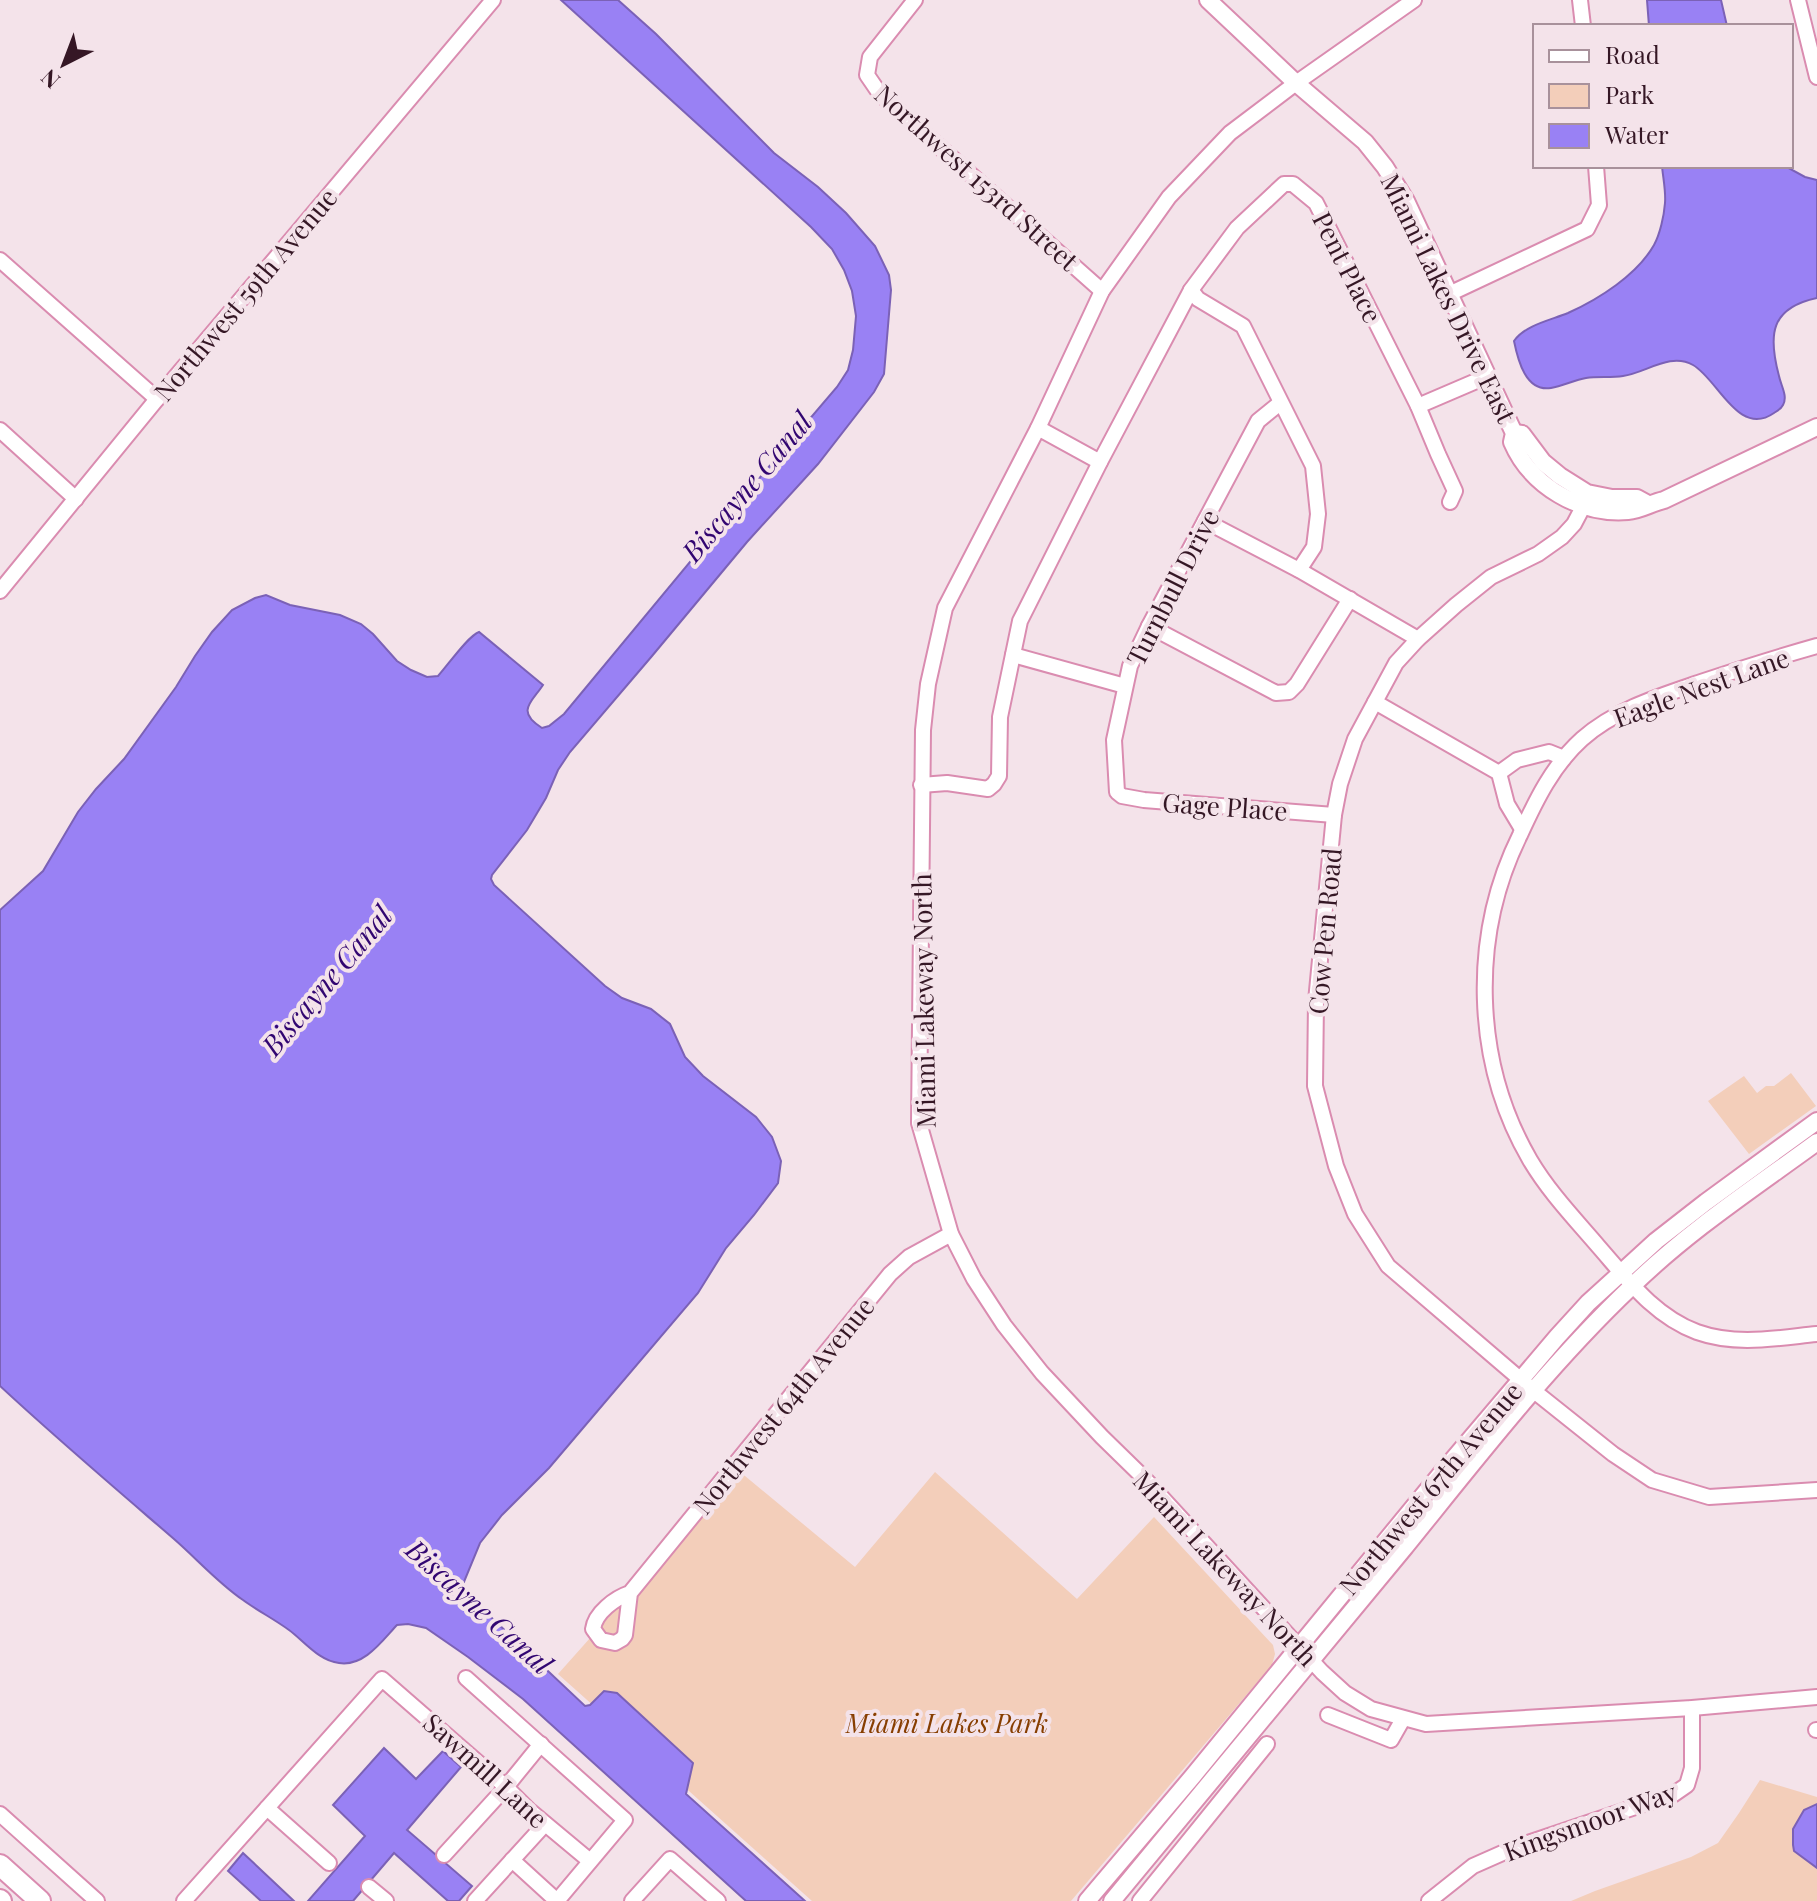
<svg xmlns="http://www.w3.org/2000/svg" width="1817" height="1901" font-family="'Playfair Display',serif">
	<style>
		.green { fill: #f3ceba }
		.water { fill: #9981f4; stroke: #7b61b6; stroke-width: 2 }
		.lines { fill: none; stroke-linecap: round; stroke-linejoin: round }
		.minor-casing { stroke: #da8cb0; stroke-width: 18 }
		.major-casing { stroke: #da8cb0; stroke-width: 20 }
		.highway-casing { stroke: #da8cb0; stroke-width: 24 }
		.minor { stroke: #fff; stroke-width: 14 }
		.major { stroke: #fff; stroke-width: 16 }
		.highway { stroke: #fff; stroke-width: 20 }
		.labels { text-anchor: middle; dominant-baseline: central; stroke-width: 8; stroke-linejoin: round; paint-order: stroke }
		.street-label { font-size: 26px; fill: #351725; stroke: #f4e3ea }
		.park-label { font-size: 26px; font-style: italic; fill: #873e01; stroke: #f4e3ea }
		.water-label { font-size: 28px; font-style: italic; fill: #320671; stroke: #f4e3ea }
	</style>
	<rect width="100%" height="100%" fill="#f4e3ea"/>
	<g class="green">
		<polygon points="1791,1073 1816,1106 1749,1154 1708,1101 1744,1076 1757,1093 1766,1086 1774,1086"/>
		<polygon points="739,1471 855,1567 935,1472 1077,1599 1154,1517 1273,1645 1275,1654 1272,1665 1071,1901 812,1901 558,1674"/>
		<polygon points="1760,1780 1817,1797 1817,1901 1571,1901 1595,1891 1691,1857 1718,1843 1739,1813"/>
	</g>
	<g class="water">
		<path d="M561,0H618L656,34L774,153L818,187L846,213L875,246L889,275L891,290L884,374L874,392L818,464L747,542L652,656L570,752L558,770L546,798L527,830L492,875L491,879L494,885L605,986L622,998L651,1009L670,1024L685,1057L703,1076L756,1117L772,1137L781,1161L778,1183L754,1215L726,1248L698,1293L549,1468L502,1515L480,1543L461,1589L585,1706L590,1705L604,1691L617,1693L693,1763L686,1794L805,1901H746L523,1699L468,1657L426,1628L408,1624L397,1625C382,1641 364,1667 339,1663C319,1661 304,1641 289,1630C274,1619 258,1611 243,1600C218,1583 197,1559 174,1539C116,1489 57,1439 0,1386V910L43,871L78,812L96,789L124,759L176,687L195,656L212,632L232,610L255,598L266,595L290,605L340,615L361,624L373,634L397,661L411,670L427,677L438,676C448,665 468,636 479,632L543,685C532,702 515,711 542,728L549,726L564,714L767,469L837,387L848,370L853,350L856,316L852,291L844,270L832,249L811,227Z"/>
		<polygon points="1647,0 1721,0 1727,26 1649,26"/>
		<path d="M1662,166H1785L1805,177L1817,180V298C1770,308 1768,335 1779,376C1781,386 1788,396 1783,405C1781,409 1777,411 1774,413C1738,438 1718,379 1693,365C1670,352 1646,373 1623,376C1611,378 1598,376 1586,378C1574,380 1563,386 1551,388C1526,392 1518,361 1514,341C1525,325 1551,320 1568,313C1599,299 1637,275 1654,245C1660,234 1664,216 1665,203C1666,191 1663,178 1662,166Z"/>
		<polygon points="384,1748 416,1779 443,1751 461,1767 407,1830 472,1886 459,1901 448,1901 394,1853 353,1901 308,1901 365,1836 333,1805"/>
		<polygon points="1817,1804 1817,1868 1794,1851 1793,1845 1793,1829 1804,1810"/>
		<polygon points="243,1853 294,1901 261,1901 228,1871"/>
	</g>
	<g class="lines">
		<defs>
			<g id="minor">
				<polyline points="915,0 870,57 867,75 880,94 1102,291"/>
				<polyline points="1414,0 1296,83 1230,133 1169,197 1102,291 1038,428 945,608 928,684 923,730 919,1123 951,1234 974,1279 1004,1325 1042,1373 1102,1437 1144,1478 1322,1672 1345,1693 1371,1709 1426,1724 1692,1708 1817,1697"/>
				<polyline points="1580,0 1583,26"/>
				<polyline points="1798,0 1817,77"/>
				<polyline points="0,260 157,399"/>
				<polyline points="1191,290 1198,299 1243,326 1313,466 1318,514 1314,547 1299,570"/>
				<polyline points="1449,294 1587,229 1599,205 1596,166"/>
				<polyline points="1280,403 1258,421 1149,626 1130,666 1114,740 1117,792 1122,796 1144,800 1334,815"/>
				<polyline points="1418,406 1488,376"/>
				<polyline points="1038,428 1100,462"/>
				<polyline points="0,430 76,499"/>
				<polyline points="1586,497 1584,505 1574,524 1562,537 1538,554 1491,577 1456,605 1418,639 1396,663 1355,739 1340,784 1334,815 1316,1001 1315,1086 1336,1166 1355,1214 1388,1266 1534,1391 1613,1454 1652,1480 1709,1497 1817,1490"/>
				<polyline points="1205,521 1299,570 1418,639"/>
				<polyline points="0,591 157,399 493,0"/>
				<polyline points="1149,626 1276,693 1289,692 1297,684 1350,599"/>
				<path d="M1817,646C1778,657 1740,669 1701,682C1660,696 1616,709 1582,739C1553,765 1536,800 1520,835C1470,936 1473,1062 1530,1160C1549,1192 1574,1218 1598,1246C1627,1279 1654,1316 1697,1332C1736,1346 1777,1338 1817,1334"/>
				<polyline points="1013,655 1125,686"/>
				<polyline points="1375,702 1499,773 1507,804 1522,829"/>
				<polyline points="1499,773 1517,760 1549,752 1564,758"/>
				<polyline points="921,785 947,783 988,789 994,784 999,776 1000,717 1020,621 1100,462 1191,290 1237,228 1284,184 1293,184 1316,203 1418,406 1438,454 1455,491 1450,502"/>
				<path d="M630,1593L625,1635L622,1639L615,1643L601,1640L593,1629C595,1613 615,1598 630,1593L890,1274L909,1257L951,1234"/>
				<polyline points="466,1678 625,1820 557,1901"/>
				<polyline points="1328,1715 1391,1740 1403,1719"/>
				<polyline points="1816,1730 1817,1730"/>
				<polyline points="267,1808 329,1863"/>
				<polyline points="0,1814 97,1901"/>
				<polyline points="444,1855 506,1787 541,1744"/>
				<polyline points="512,1860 557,1901"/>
				<polyline points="369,1887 386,1901"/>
				<polyline points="184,1901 382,1679 506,1787 530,1811 590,1861"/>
				<polyline points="475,1901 545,1824"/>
				<polyline points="632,1901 670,1859 718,1901"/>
				<polyline points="1140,1901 1267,1744"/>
				<polyline points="1429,1901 1473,1866 1516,1847 1674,1794 1687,1785 1692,1768 1692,1708"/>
			</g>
			<g id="major">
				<path d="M1208,0L1296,83L1365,142L1385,167L1406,201L1514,433L1512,442C1531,486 1580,515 1628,511C1641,510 1651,503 1664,500L1817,427"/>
				<polyline points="1514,433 1522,434 1543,462 1560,476 1587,493 1612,498 1637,498 1648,504"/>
				<polyline points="1087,1901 1193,1776 1444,1470 1557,1337 1588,1303 1656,1241 1706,1202 1817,1121"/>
				<path d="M1112,1901C1211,1783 1308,1665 1405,1547C1477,1458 1548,1366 1631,1287C1687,1232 1754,1188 1817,1142"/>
			</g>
			<g id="highway">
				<polyline points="0,1865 40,1901"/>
				<polyline points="0,1900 1,1901"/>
			</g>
		</defs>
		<use href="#minor" class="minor-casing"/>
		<use href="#major" class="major-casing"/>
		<use href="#highway" class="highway-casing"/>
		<use href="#minor" class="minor"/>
		<use href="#major" class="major"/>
		<use href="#highway" class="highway"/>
	</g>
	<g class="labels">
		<g class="street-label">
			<text transform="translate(977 177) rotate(42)">Northwest 153rd Street</text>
			<text transform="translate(1348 267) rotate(63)">Pent Place</text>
			<text transform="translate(245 294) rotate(-50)">Northwest 59th Avenue</text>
			<text transform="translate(1449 298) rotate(64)">Miami Lakes Drive East</text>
			<text transform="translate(1172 587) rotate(-63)">Turnbull Drive</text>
			<text transform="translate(1701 687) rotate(-20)">Eagle Nest Lane</text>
			<text transform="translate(1225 806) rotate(4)">Gage Place</text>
			<text transform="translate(1324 931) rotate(-85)">Cow Pen Road</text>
			<text transform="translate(923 1001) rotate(-91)">Miami Lakeway North</text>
			<text transform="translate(783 1405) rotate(-51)">Northwest 64th Avenue</text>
			<text transform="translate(1430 1488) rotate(-50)">Northwest 67th Avenue</text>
			<text transform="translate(1226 1568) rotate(47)">Miami Lakeway North</text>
			<text transform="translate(486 1770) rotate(42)">Sawmill Lane</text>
			<text transform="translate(1590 1821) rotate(-20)">Kingsmoor Way</text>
		</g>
		<g class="park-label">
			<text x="947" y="1722">Miami Lakes Park</text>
		</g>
		<g class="water-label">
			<text transform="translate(746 486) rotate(-50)">Biscayne Canal</text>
			<text transform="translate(326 980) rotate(-50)">Biscayne Canal</text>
			<text transform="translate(480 1606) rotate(42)">Biscayne Canal</text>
		</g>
	</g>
	<rect x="1533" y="24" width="260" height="144" fill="#f4e3ea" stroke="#a8919b" stroke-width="2"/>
	<rect x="1549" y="50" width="40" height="12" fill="#ffffff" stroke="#a8919b" stroke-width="2"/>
	<text x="1605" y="64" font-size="24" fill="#351725">Road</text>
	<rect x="1549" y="84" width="40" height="24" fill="#f3ceba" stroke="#a8919b" stroke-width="2"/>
	<text x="1605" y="104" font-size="24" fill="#351725">Park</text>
	<rect x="1549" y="124" width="40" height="24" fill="#9981f4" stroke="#a8919b" stroke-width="2"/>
	<text x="1605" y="144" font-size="24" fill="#351725">Water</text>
	<g transform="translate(64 64) rotate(222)" stroke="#f4e3ea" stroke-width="6" paint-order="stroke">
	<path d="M0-6L14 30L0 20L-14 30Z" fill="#351725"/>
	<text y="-12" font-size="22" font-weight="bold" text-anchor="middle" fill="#351725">N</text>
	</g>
</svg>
